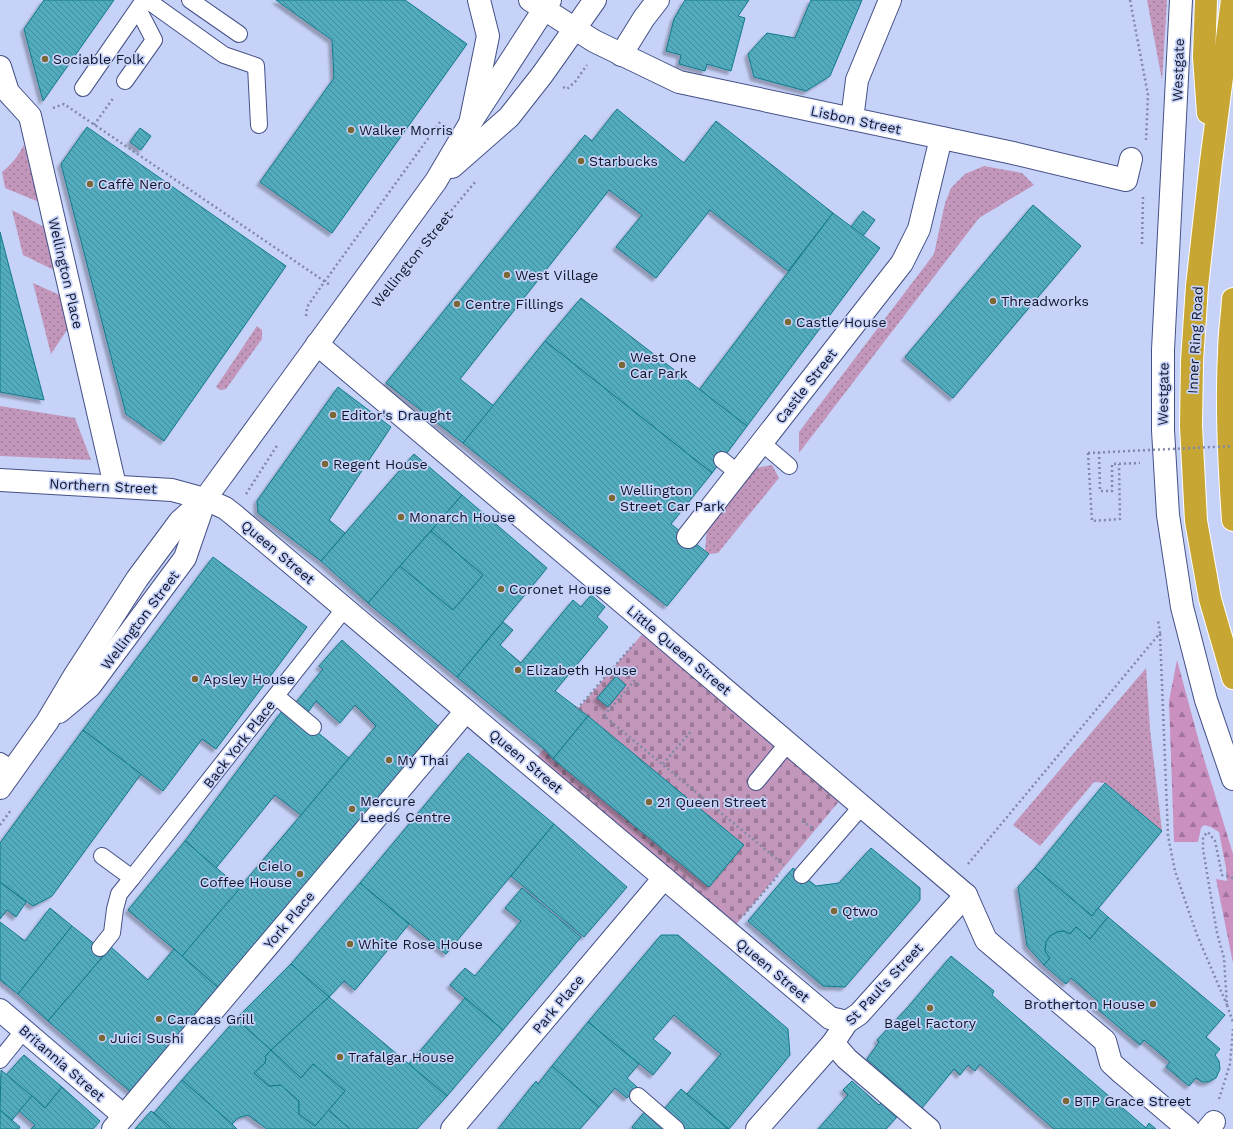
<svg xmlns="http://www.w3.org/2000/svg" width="1233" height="1129" font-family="'Work Sans',sans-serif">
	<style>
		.grass { fill: url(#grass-dots) }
		.forest { fill: url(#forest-firs) }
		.cemetery { fill: url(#cemetery-stones) }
		.building { fill: url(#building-back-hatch); stroke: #117a8b; filter: url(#shadow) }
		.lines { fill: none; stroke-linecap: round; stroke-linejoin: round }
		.service-casing { stroke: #445187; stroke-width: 18 }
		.pedestrian-casing { stroke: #445187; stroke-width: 24 }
		.minor-casing { stroke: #445187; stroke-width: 24 }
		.tertiary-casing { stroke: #445187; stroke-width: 24 }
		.motorway-casing { stroke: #fff; stroke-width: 24 }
		.path { stroke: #7f88a7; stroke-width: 2.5; stroke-dasharray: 2 3; stroke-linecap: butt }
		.service { stroke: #fff; stroke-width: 16 }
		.pedestrian { stroke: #fff; stroke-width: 22 }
		.minor { stroke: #fff; stroke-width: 22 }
		.tertiary { stroke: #fff; stroke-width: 22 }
		.motorway { stroke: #c7a634; stroke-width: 22 }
		.path-bridge { stroke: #7f88a7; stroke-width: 2.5; stroke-dasharray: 2 3; stroke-linecap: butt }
		.poi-dot { fill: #796836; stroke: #c7d2f8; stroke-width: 1.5 }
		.labels { text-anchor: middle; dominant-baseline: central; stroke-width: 3.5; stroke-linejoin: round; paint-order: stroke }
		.poi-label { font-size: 14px; fill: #0f1429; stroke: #c7d2f8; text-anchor: start }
		.street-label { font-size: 14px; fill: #0f1429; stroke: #c7d2f8 }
	</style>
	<defs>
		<pattern id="grass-dots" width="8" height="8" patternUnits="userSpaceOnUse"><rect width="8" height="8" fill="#c297bb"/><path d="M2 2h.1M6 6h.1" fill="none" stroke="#9c7a98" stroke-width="1.8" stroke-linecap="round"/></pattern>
		<pattern id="forest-firs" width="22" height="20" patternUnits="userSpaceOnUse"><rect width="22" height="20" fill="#c990c0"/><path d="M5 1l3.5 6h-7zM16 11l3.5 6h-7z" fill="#a2749c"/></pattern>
		<pattern id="cemetery-stones" width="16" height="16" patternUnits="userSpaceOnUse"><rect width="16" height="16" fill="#c297bb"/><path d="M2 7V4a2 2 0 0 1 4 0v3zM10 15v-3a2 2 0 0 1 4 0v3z" fill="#9c7a98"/></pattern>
		<pattern id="building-back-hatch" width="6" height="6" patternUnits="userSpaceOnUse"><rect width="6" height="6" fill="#52acbe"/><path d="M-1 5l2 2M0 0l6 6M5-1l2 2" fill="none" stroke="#428b9a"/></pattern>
		<filter id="shadow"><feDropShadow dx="-3.5" dy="3.5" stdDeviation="1" flood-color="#0004"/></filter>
	</defs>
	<rect width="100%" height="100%" fill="#c7d2f8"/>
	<g class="grass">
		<polygon points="1147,0 1167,0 1162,80"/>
		<path d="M24,145L39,202L5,188L2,172C12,164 18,156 24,145Z"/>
		<polygon points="984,166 1022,173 1034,185 979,218 799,453 799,432 934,254 945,203 951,188 965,174"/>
		<polygon points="12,210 46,228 58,272 23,255"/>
		<polygon points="33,283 64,297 71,324 51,354"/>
		<polygon points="257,326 262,330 262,339 226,389 220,390 216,387"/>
		<polygon points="0,406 75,418 91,460 0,456"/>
		<polygon points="772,465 779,478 718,553 709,554 705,551 707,529 755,468"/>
		<polygon points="1146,668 1150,729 1162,831 1105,783 1094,782 1040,846 1013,825"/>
	</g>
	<polygon class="forest" points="1177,660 1201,749 1233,854 1233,963 1216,879 1227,881 1226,868 1219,832 1211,827 1204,825 1201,828 1198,842 1174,842 1169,701"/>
	<polygon class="cemetery" points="650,625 851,787 729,933 530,765"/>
	<g class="building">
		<polygon points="44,0 114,0 43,101 24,29"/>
		<polygon points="276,0 405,0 467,44 332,233 260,182 334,78 332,40"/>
		<polygon points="685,0 749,0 738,16 745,18 731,71 707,64 705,71 679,64 681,55 666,51 674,19"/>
		<polygon points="811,0 862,0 830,76 806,91 754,77 748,54 767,33 795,38"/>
		<polygon points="617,109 684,163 716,121 833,213 788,271 710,210 656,278 616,247 642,215 609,190 460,379 494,406 463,443 386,383 585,135 592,141"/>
		<polygon points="87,127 286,266 164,441 126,414 61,164"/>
		<polygon points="140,128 151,136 141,150 130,142"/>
		<polygon points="1033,205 1081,246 953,398 905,357"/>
		<polygon points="863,211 875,220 863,236 851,227"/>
		<polygon points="833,213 880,248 747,426 699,390"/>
		<polygon points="0,232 44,400 0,392"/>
		<polygon points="581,298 747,426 712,473 545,341"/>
		<polygon points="545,341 712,473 671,524 709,554 667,606 463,443"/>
		<polygon points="338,387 391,427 329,520 345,533 321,561 258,513 257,501"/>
		<polygon points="414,454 462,495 368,603 321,561"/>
		<polygon points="462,495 547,568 457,677 368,603 400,566 453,610 483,575 431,531"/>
		<polygon points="431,531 483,575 453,610 400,566"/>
		<polygon points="213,557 307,627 216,749 202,739 163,791 83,730"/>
		<polygon points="591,595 605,607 597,617 608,627 555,691 588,716 553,759 544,749 457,677 503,622 513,630 500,645 521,663 573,600 581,607"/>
		<polygon points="342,640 445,732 222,991 182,956 376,726 355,705 340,723 316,701 306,715 293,706 323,669 319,666"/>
		<polygon points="616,676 626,685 608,707 597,698"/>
		<polygon points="282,711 313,736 317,732 349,758 301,815 275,795 216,868 185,841"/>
		<polygon points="588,716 744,845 709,887 553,759"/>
		<polygon points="83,730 141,774 52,896 33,906 0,882 0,843"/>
		<polygon points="468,753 554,824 446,954 360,883"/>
		<polygon points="1105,783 1162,831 1092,916 1035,868"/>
		<polygon points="554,824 627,887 584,937 511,876"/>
		<polygon points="185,841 240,888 182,956 128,910"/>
		<polygon points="871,848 920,888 920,900 845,987 823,986 748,921 793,868 816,886 839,883"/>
		<polygon points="1035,868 1092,916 1098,908 1108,917 1090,939 1076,927 1070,934 1064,931 1057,932 1050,936 1046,942 1045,951 1050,958 1044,965 1027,946 1018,887"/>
		<polygon points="0,882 26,902 16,917 7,910 0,919"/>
		<polygon points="360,883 409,924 355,990 344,981 329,997 291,964"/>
		<polygon points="522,888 581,937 503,1030 450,985 465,968 475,976 521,921 505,908"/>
		<polygon points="50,908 72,926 18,994 0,980 0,922 25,941"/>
		<polygon points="1108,917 1225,1015 1206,1037 1220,1049 1215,1055 1219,1061 1220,1069 1216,1078 1208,1082 1202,1082 1196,1078 1189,1086 1166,1067 1170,1062 1144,1040 1140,1045 1094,1006 1098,1001 1071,978 1066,984 1044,965 1050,958 1045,951 1046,942 1050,936 1057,932 1064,931 1070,934 1076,927 1090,939"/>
		<polygon points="72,926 106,953 48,1021 18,994"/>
		<polygon points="661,935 678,935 788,1029 790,1055 729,1129 687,1094 721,1054 674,1015 653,1039 671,1053 653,1075 588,1022"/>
		<polygon points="111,947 148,980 174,949 222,991 133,1094 48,1021"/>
		<polygon points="951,956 994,991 992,995 1003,1005 1146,1128 1149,1123 1156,1129 1054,1129 980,1064 975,1071 968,1065 960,1075 954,1069 922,1108 867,1059 879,1042 877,1040 908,1007"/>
		<polygon points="291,964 329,997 271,1050 236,1019"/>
		<polygon points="329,997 447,1096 417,1129 350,1129 328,1110 345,1091 313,1064 301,1078 271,1050"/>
		<polygon points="465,998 503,1030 447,1096 409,1064"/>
		<polygon points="236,1019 271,1050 265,1057 266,1058 265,1063 254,1073 269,1086 281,1085 299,1101 299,1114 315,1126 328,1110 350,1129 267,1129 248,1115 238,1118 232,1124 182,1080"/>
		<polygon points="588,1022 639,1064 627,1078 637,1087 627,1098 615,1088 599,1107 552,1066"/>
		<polygon points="271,1050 301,1078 313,1064 345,1091 315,1126 299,1114 299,1101 281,1085 269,1086 254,1073 265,1063 266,1058 265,1057"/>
		<polygon points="24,1055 62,1087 45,1108 6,1075"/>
		<polygon points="552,1066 599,1107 580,1129 498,1129 536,1081 538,1084"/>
		<polygon points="1,1070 32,1096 12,1120 0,1110"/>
		<polygon points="182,1080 232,1124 237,1129 172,1129 154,1113"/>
		<polygon points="852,1081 879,1105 881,1103 897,1117 886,1129 818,1129 848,1095 843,1090"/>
		<polygon points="62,1087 100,1121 93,1129 31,1129 35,1125 19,1111 32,1096 45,1108"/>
		<polygon points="681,1089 687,1094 728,1129 678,1129 682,1124 665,1108"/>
		<polygon points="0,1110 20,1127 19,1129 0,1129"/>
		<polygon points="646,1110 668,1129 634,1129 632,1127"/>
		<polygon points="151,1111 154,1113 172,1129 135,1129"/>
	</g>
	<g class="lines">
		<defs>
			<g id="service">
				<polyline points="147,0 224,55 256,66 259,125"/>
				<polyline points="190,0 239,34"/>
				<polyline points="125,81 154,40 138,9"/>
				<polyline points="83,88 144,0"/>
				<polyline points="762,443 789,466"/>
				<polyline points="722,460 738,473"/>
				<polyline points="276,696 313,727"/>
				<polyline points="0,761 13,769"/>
				<polyline points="756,782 788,743"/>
				<polyline points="802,875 862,806"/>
				<polyline points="132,878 345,608"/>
				<polyline points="100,948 112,933 115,909 119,894 132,878 102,856"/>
				<polyline points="0,1060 24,1030"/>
				<polyline points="638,1096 676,1129"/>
			</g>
			<g id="pedestrian">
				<polyline points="0,67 8,92 30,116 115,486"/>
				<polyline points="1121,1072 1188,1129"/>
				<polyline points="1208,1129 1214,1122"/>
			</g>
			<g id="minor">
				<polyline points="530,0 594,41 679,82 1013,153 1126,180 1131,159"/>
				<polyline points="621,55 644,18 658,0"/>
				<polyline points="852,119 857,80 890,0"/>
				<polyline points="470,124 488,36 479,0"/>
				<polyline points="317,344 641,618 966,895 986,940 1105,1041 1111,1063 1121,1072"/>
				<polyline points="205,499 225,508 234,515 830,1018 847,1022"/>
				<polyline points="688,537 902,263 919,229 941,138"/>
				<polyline points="0,1010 124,1116"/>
				<polyline points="833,1043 847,1059 929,1129"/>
				<polyline points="113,1129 466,711"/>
				<polyline points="452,1129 664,878"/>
				<polyline points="757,1129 833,1043 847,1022 859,1014 966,895"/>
			</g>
			<g id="tertiary">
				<polyline points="1181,0 1163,350 1163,430 1168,515 1182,607 1206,700 1233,779"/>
				<polyline points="452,167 509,117 542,75 595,0"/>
				<polyline points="0,480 172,490 205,499"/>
				<polyline points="59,712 90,686 185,558 205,500"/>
				<polyline points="0,788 47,722 75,675 137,579 180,521 205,499 436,181 469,125 550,0"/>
			</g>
			<g id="motorway">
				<polyline points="1206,0 1204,57 1208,113"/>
				<polyline points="1232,0 1211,162 1197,286 1192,361 1191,426 1196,521 1210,599 1233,678"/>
				<path d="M1233,299C1232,317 1229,335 1229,354C1226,409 1229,464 1233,520"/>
			</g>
		</defs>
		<use href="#service" class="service-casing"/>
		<use href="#pedestrian" class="pedestrian-casing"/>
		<use href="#minor" class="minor-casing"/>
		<use href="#tertiary" class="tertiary-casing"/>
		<use href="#motorway" class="motorway-casing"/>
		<g class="path">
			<polyline points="1130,0 1148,95 1146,140"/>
			<polyline points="563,87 567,89 575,82 587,65"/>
			<polyline points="53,108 64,104 330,285"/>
			<polyline points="94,125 114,97"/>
			<polyline points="1142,244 1143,197"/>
			<polyline points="419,249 476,181"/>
			<polyline points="306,316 307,307 325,281 440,122"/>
			<polyline points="1099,452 1100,491 1112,491 1112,464 1140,463"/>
			<polyline points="1088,453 1092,521 1120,519 1119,464"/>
			<polyline points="246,494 278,444"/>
			<polyline points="1160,634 1168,836 1175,871 1197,935 1227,1005"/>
			<polyline points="639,685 634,681 604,716 784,865"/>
			<polyline points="577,709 634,644"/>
			<polyline points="663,764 692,730"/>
			<polyline points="802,821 813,828"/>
			<polyline points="0,825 11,810"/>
			<polyline points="968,864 1160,633 1158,620"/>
			<polyline points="1233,878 1222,875 1215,841 1208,832 1203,837 1203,849 1217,933 1224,958 1227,1005 1233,1022"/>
			<polyline points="744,915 780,873"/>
			<polyline points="1219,1099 1230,1064 1233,1029"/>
		</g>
		<use href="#service" class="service"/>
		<use href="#pedestrian" class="pedestrian"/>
		<use href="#minor" class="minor"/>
		<use href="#tertiary" class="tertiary"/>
		<use href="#motorway" class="motorway"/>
		<polyline class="path-bridge" points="1088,453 1233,446"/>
	</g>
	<g class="poi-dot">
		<circle cx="45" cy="59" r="4"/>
		<circle cx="351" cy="130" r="4"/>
		<circle cx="581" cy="161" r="4"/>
		<circle cx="90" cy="184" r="4"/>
		<circle cx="507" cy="275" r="4"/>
		<circle cx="993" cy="301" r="4"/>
		<circle cx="457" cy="304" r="4"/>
		<circle cx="788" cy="322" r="4"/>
		<circle cx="622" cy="365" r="4"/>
		<circle cx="333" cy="415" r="4"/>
		<circle cx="325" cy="464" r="4"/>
		<circle cx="612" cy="498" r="4"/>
		<circle cx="401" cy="517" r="4"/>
		<circle cx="501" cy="589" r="4"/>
		<circle cx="518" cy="670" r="4"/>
		<circle cx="195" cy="679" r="4"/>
		<circle cx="389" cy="760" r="4"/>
		<circle cx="649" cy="802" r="4"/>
		<circle cx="352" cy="809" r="4"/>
		<circle cx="300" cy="874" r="4"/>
		<circle cx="834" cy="911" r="4"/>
		<circle cx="350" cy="944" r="4"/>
		<circle cx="1153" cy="1004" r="4"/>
		<circle cx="930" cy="1008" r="4"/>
		<circle cx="159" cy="1019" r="4"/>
		<circle cx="102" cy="1038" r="4"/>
		<circle cx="340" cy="1057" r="4"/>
		<circle cx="1066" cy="1101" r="4"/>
	</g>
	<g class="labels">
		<g class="poi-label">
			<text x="53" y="59">Sociable Folk</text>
			<text x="359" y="130">Walker Morris</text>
			<text x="589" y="161">Starbucks</text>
			<text x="98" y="184">Caffè Nero</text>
			<text x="515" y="275">West Village</text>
			<text x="1001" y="301">Threadworks</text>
			<text x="465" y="304">Centre Fillings</text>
			<text x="796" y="322">Castle House</text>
			<text x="630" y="357">West One<tspan x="630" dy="16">Car Park</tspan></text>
			<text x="341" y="415">Editor's Draught</text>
			<text x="333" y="464">Regent House</text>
			<text x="620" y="490">Wellington<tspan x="620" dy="16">Street Car Park</tspan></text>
			<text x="409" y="517">Monarch House</text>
			<text x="509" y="589">Coronet House</text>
			<text x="526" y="670">Elizabeth House</text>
			<text x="203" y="679">Apsley House</text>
			<text x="397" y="760">My Thai</text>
			<text x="360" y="801">Mercure<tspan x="360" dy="16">Leeds Centre</tspan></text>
			<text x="657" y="802">21 Queen Street</text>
			<text x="292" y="866" text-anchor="end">Cielo<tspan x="292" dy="16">Coffee House</tspan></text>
			<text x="842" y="911">Qtwo</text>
			<text x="358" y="944">White Rose House</text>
			<text x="1145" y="1004" text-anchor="end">Brotherton House</text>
			<text x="167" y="1019">Caracas Grill</text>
			<text x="930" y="1023" text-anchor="middle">Bagel Factory</text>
			<text x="110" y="1038">Juici Sushi</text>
			<text x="348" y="1057">Trafalgar House</text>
			<text x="1074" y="1101">BTP Grace Street</text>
		</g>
		<g class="street-label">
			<text transform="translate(1178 70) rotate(-88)">Westgate</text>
			<text transform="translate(856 120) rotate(12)">Lisbon Street</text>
			<text transform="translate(412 259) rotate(-51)">Wellington Street</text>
			<text transform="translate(66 273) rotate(77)">Wellington Place</text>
			<text transform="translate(1195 340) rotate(-87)">Inner Ring Road</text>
			<text transform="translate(806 386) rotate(-52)">Castle Street</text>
			<text transform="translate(1163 394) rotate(-89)">Westgate</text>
			<text transform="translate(103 486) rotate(3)">Northern Street</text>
			<text transform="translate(278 552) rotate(40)">Queen Street</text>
			<text transform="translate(140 620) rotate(-53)">Wellington Street</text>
			<text transform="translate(679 650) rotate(40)">Little Queen Street</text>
			<text transform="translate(239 744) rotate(-52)">Back York Place</text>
			<text transform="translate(526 761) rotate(40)">Queen Street</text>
			<text transform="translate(289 920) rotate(-50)">York Place</text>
			<text transform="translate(773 970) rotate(40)">Queen Street</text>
			<text transform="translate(884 984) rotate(-47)">St Paul's Street</text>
			<text transform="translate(558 1004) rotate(-50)">Park Place</text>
			<text transform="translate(62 1063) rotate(41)">Britannia Street</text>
		</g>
	</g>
</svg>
